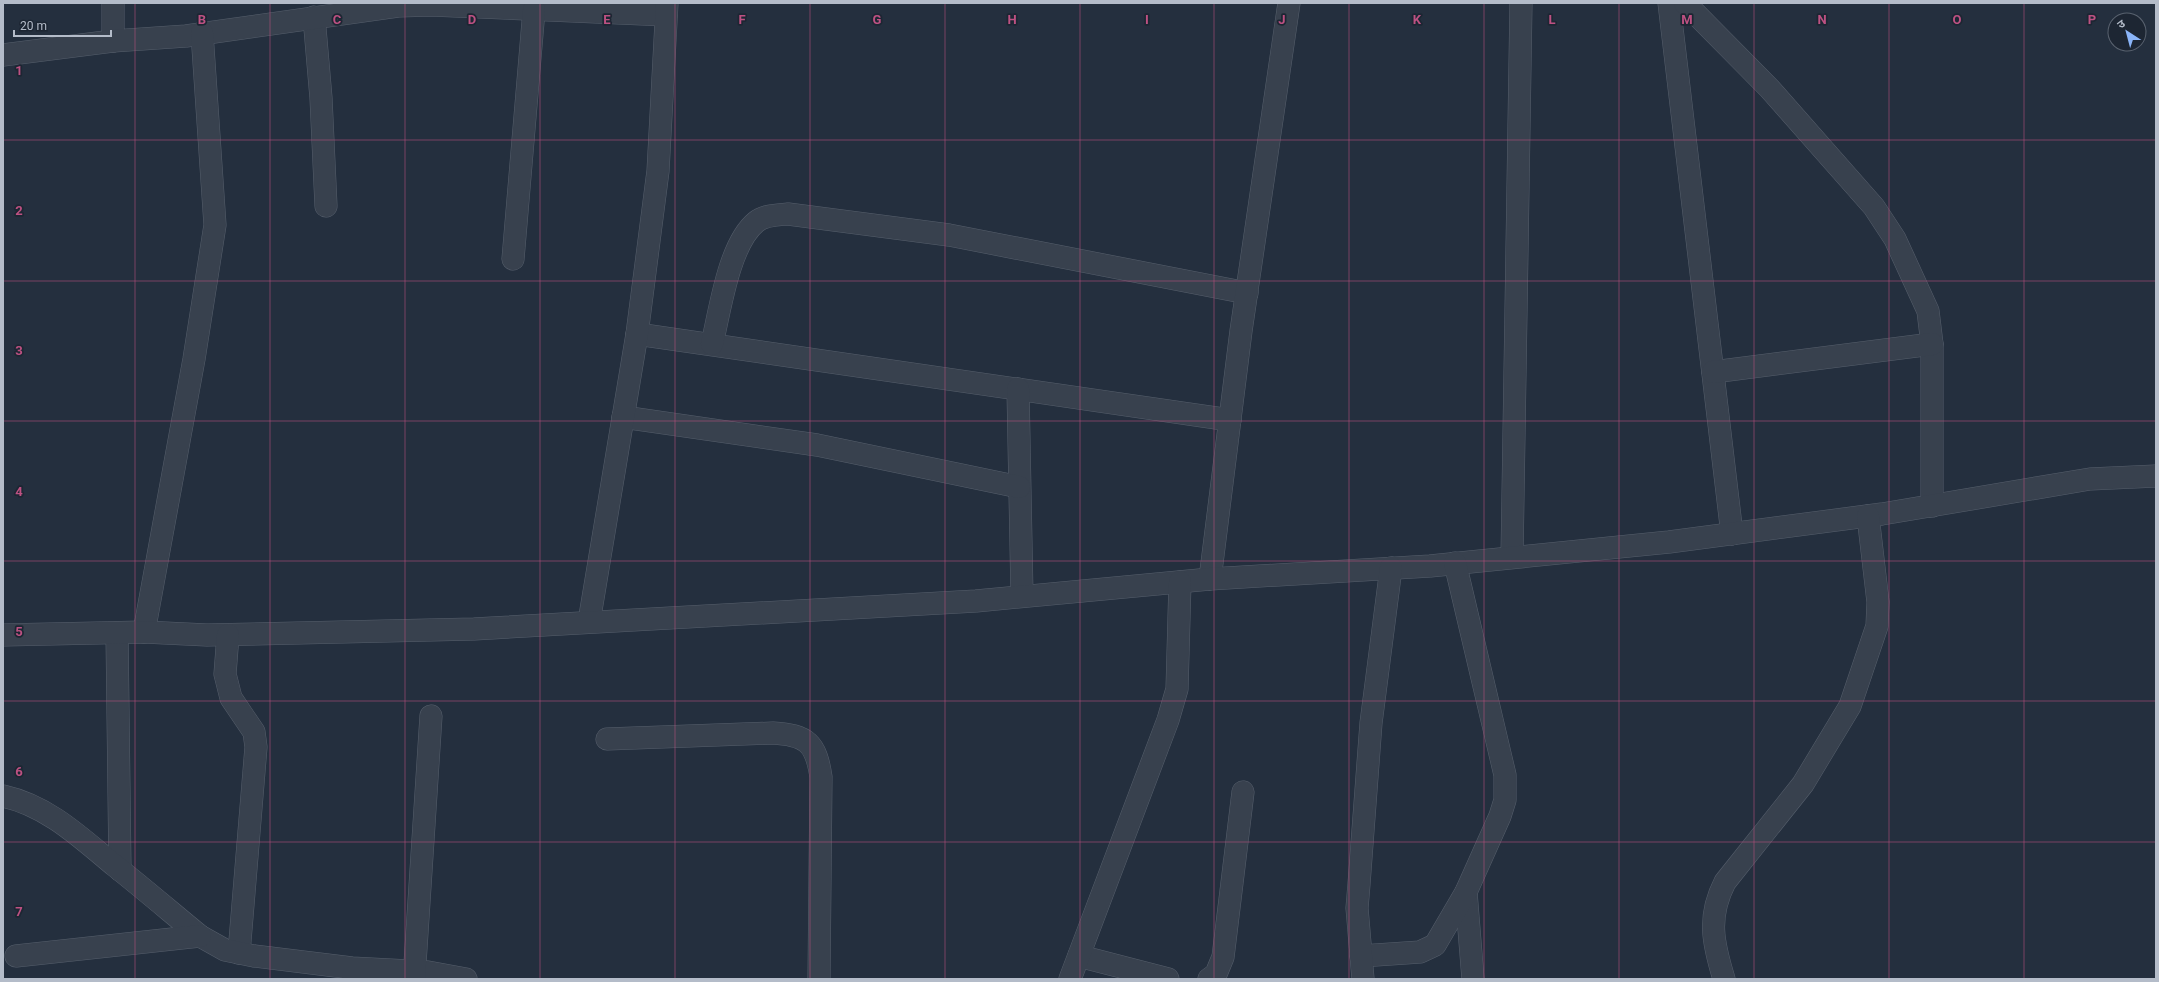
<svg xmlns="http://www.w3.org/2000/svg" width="2159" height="982" font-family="Roboto,'Noto Sans Devanagari',sans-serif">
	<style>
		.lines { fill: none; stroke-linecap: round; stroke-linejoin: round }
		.minor-casing { stroke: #565f6c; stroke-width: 23 }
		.minor { stroke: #38414e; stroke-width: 22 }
		.grid { fill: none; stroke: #bd5182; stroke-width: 1; stroke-opacity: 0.55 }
		.grid-label { font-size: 13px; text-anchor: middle; font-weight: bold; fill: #bd5182; stroke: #1d2633; stroke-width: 3.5; stroke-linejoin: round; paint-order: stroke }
	</style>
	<rect width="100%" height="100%" fill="#242f3e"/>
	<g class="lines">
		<defs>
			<g id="minor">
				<polyline points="1669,3 1732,534"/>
				<polyline points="1685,3 1769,88 1874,207 1895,239 1928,311 1932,344 1932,506"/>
				<polyline points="314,17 321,98 326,206"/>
				<polyline points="113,41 113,3"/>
				<polyline points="3,55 113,41 186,36 398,6 431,5 666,15"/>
				<polyline points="513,259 534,10"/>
				<polyline points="637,334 1230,420"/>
				<path d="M712,344C720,310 729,244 756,222C764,215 778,215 788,214L949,235L1247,293"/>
				<polyline points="1713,372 1932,344"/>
				<polyline points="1018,389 1022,596"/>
				<polyline points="623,417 817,445 1019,487"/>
				<polyline points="1512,557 1521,3"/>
				<polyline points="1210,579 1241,331 1289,3"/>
				<polyline points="589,622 637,334 658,171 667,3"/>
				<polyline points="144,632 194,359 215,225 202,33"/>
				<polyline points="117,633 120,870"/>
				<polyline points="3,635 144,632 207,635 474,629 976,601 1210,579 1430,566 1669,542 1882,514 2090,479 2156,476"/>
				<polyline points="228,635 225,674 231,698 254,732 256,747 239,953"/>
				<path d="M607,739L773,733C807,735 816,743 821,777L819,979"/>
				<path d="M3,796C48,806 80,837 115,866C144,889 172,913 200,936L225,950L254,956L352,968L428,972L466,979"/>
				<polyline points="1466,892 1473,979"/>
				<polyline points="16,956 200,936"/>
				<polyline points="1079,956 1168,979"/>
				<polyline points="1361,956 1420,952 1435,945 1466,892 1500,816 1505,800 1505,775 1455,563"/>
				<polyline points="414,979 431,716"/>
				<polyline points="1070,979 1168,720 1177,689 1180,582"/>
				<polyline points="1209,979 1216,974 1223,957 1243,792"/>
				<polyline points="1363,979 1357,908 1359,884 1371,723 1391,568"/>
				<path d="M1724,979C1713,943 1707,917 1725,882L1803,784L1850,706L1877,626L1878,602L1868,516"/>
			</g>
		</defs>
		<use href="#minor" class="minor-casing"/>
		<use href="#minor" class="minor"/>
	</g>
	<path class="grid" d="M135,3V979M270,3V979M405,3V979M540,3V979M675,3V979M810,3V979M945,3V979M1080,3V979M1214,3V979M1349,3V979M1484,3V979M1619,3V979M1754,3V979M1889,3V979M2024,3V979M3,140H2156M3,281H2156M3,421H2156M3,561H2156M3,701H2156M3,842H2156"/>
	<g class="grid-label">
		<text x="202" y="24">B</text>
		<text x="337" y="24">C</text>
		<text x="472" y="24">D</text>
		<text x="607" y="24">E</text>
		<text x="742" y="24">F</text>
		<text x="877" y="24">G</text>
		<text x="1012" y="24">H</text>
		<text x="1147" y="24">I</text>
		<text x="1282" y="24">J</text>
		<text x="1417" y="24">K</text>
		<text x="1552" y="24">L</text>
		<text x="1687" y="24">M</text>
		<text x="1822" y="24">N</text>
		<text x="1957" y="24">O</text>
		<text x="2092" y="24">P</text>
		<text x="19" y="75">1</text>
		<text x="19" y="215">2</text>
		<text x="19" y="355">3</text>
		<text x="19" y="496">4</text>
		<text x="19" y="636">5</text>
		<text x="19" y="776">6</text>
		<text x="19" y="916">7</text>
	</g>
	<rect width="2159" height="982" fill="none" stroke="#b4bcc9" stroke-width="8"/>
	<g transform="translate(2127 32) rotate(324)"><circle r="19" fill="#1d2633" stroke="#59626f"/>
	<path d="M0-3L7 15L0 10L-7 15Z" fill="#8ab4f8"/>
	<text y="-6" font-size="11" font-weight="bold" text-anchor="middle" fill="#b4bcc9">उ</text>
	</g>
	<path d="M14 30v6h97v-6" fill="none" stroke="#b4bcc9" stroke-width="2"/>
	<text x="20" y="30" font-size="12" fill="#b4bcc9" stroke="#1d2633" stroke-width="3" paint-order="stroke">20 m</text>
</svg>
